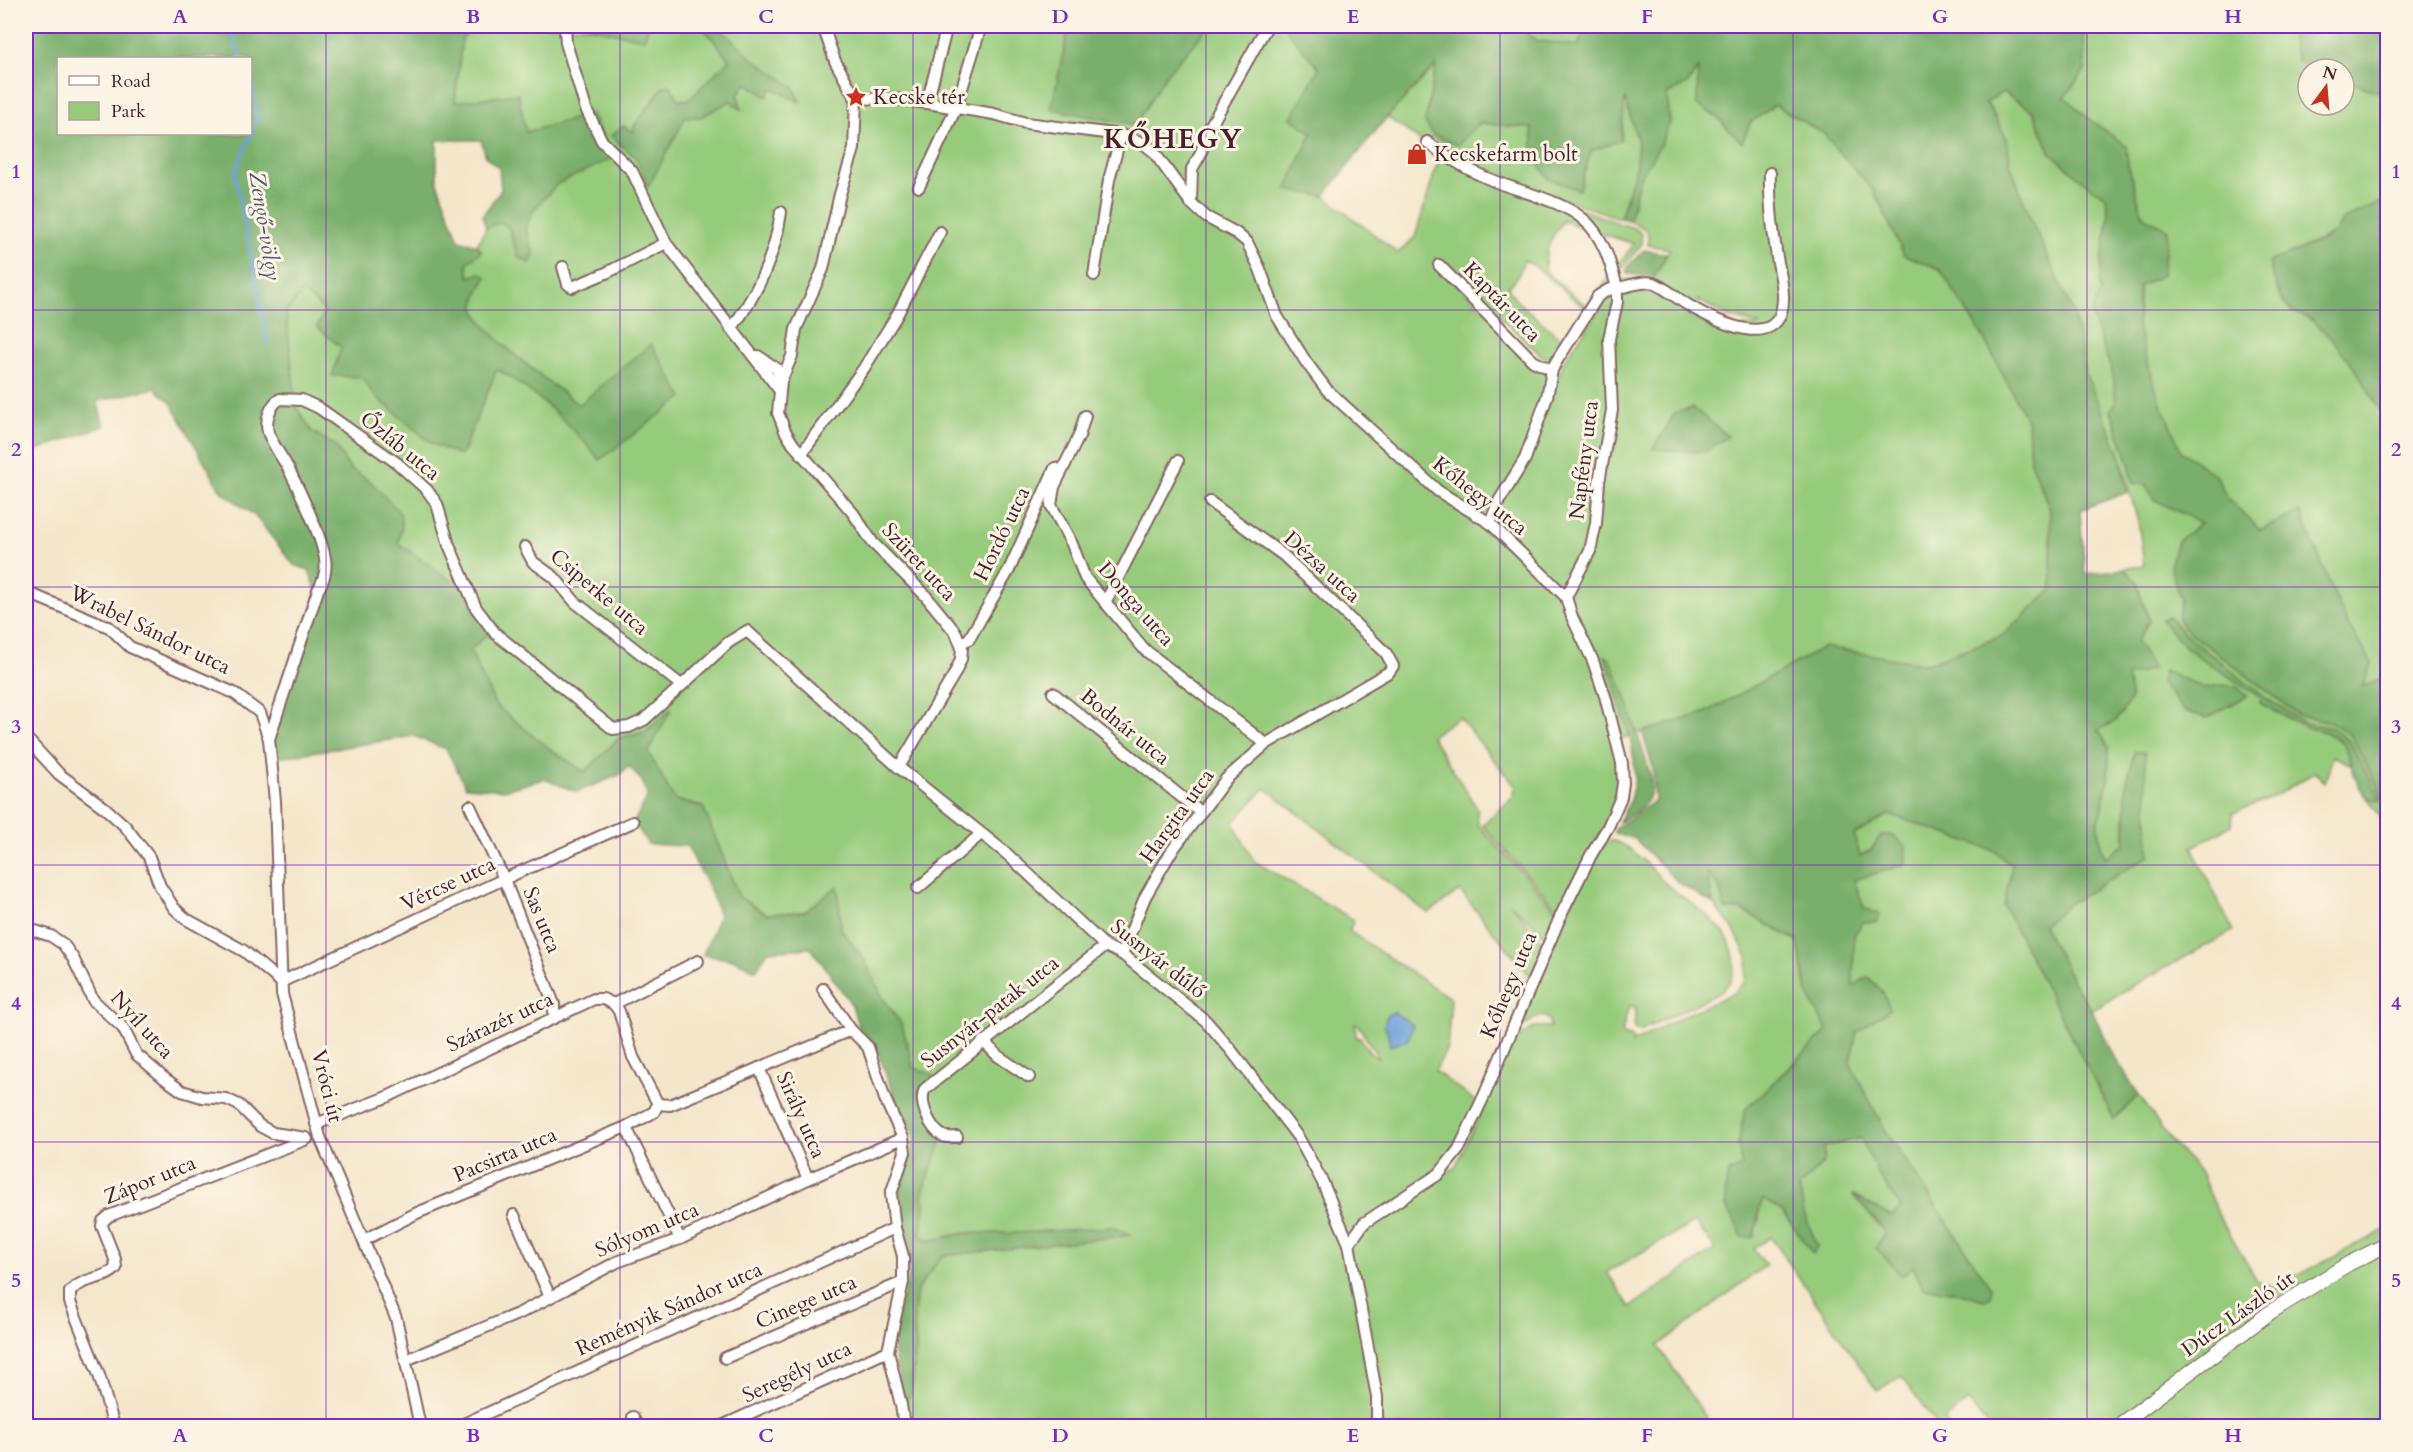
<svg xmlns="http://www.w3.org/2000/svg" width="2413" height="1452" font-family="Cardo,serif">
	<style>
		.green { fill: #97cb7b; stroke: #707553; stroke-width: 1.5; fill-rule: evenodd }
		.forest { fill: #79af6b; stroke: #62674b; stroke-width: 1.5; fill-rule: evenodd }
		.water { fill: #6da1d9; stroke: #5c6082; stroke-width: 1.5 }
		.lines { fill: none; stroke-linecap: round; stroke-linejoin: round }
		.stream { stroke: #6da1d9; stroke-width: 3 }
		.minor-casing { stroke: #866563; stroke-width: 14 }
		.tertiary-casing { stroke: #866563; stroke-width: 16 }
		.minor { stroke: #fff; stroke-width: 10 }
		.tertiary { stroke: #fff; stroke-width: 14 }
		.grid { fill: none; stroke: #7b2cbf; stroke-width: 1.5; stroke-opacity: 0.55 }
		.labels { text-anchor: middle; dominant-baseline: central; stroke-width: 6; stroke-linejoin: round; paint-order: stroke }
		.poi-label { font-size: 21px; fill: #4a1f2b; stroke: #fcf5e5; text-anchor: start }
		.street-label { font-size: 21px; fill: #4a1f2b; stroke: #fcf5e5 }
		.water-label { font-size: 22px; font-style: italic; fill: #585371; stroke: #fcf5e5 }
		.district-label { font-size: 27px; font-weight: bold; letter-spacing: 1.5px; fill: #4a1f2b; stroke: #fcf5e5 }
		.neatline { fill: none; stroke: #7b2cbf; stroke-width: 2 }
		.grid-label { font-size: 20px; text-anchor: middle; font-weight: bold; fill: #7b2cbf }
	</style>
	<rect width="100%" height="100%" fill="#fcf5e5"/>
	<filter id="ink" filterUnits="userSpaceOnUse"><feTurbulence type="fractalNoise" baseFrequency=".0167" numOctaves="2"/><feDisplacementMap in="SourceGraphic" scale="12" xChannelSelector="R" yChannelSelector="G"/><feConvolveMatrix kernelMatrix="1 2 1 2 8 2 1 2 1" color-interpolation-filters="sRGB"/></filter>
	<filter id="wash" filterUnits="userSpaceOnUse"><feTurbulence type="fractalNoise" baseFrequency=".008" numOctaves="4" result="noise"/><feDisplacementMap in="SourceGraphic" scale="24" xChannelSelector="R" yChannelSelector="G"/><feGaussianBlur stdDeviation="1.35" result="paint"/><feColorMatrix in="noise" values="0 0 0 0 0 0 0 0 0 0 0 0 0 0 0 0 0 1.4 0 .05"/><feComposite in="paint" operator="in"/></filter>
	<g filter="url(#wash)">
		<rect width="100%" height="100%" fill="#f4e6cb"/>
		<g class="green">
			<path d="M480,26H584L643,39L649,26H1069L1052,109L1135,125L1167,73L1210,26H1285L1284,27L1319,68L1291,118L1312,133L1286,190L1324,196L1398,253L1415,237L1441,151C1506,183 1565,205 1634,228L1641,233V245L1605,288L1588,311L1535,266L1524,260L1518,276L1508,288L1516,300L1567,344L1556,361L1550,362L1541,355L1436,258L1435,262L1556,379L1562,369V363L1620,280L1654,278L1670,249L1648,245V234L1645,229L1629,220L1640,177L1660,145L1670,122L1667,95L1688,83L1699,67L1697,105L1716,116L1742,143L1750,123L1775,105L1823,133L1874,191L1904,255L1940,269L1982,335L2028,422L2030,461L2050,509L2052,590L2002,636L1926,664L1825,647L1707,712L1620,739V778L1613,809L1560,911L1482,825L1512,798L1516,787L1459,717L1431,736L1477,808L1478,825L1558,912L1549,933L1544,935L1510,903L1542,942L1531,977L1460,891L1428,913L1265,788L1233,823L1254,861L1354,920L1349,931L1451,999L1447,1048L1435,1071L1479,1104L1458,1148L1437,1172L1453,1169L1456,1165L1514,1041L1534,1027H1550L1549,1020L1543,1016L1536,1018L1518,1030L1561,926L1597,851C1602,846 1605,841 1612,841C1630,842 1653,872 1666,884C1682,898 1702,909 1717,925C1736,944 1743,975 1719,993L1640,1031L1634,1029L1636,1007L1629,1006L1622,1032L1624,1036L1632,1037V1043L1687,1014L1734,993L1745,981L1748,959L1733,928L1713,904L1706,872L1719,886L1726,909L1742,910L1798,942L1807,992L1827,1031L1745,1110L1738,1144L1742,1166L1725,1206L1735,1220L1742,1237L1759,1223V1209L1763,1199L1782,1211L1813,1253L1817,1246L1804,1213L1799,1187L1824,1162V1147L1861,1138L1878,1174L1901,1208L1891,1218L1854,1196L1912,1265L1923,1288L1954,1291L1984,1300L1991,1288L1884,1128L1849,1063L1857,1032L1853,987L1854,935L1863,922L1864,908L1854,880L1906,864L1881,835L1871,850L1859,856L1854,835L1889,814L1995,851L2012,866L2004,906L2114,1119L2139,1095L2170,1141L2201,1173L2222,1222L2258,1282L2275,1287L2387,1229V1426H2124L2160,1389L2108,1426H1988L1968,1401L1944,1420L1949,1426H1938L1901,1376L1877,1391L1771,1237L1753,1248L1766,1265L1658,1346L1712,1426H904L901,1405L916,1350L914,1316L917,1290L942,1256L1130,1235L966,1233L931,1240L920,1236L925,1206L923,1191L944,1134L913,1067L902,1025L884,1000L865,961L841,929L838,886L805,912L766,914L739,897L703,807L675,800L648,752L671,709L645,732L619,738L585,772L555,753L496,706L470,650L461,587L398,543L402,526L371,482L350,469L335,445L312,432L296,407L286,312L303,292L325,311L317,327L341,347L374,394L431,443L461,455L497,369L522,384L570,425L651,344L579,405C556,387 480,334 475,307C474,298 482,285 486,277H469L467,263L481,251L477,245L486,228L500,222L509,228L518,257L534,254L526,229L532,212L557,184L613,157L526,133L518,94L455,102L462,38ZM1563,221L1634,244L1587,306L1546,272C1542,253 1552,236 1563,221ZM1698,300L1729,317L1761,325L1737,327L1700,309ZM1692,409L1708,422L1653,449L1675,414ZM1355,1024L1358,1025L1380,1060L1370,1053L1360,1038L1356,1037ZM1695,1222L1715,1249L1630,1307L1607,1272Z"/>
			<polygon points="1517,26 1586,26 1578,46 1538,41"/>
			<polygon points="1893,26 1932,26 1932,32 1906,31"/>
			<path d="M2083,26H2288L2297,60L2320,69H2308V105H2344V79L2387,96V200L2342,220L2335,233L2304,247L2291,311C2298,314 2307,317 2313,321C2343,344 2370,391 2387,424V677L2362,687L2372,663L2347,624L2300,512L2260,530L2227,498L2217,477L2181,451L2157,394L2138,329L2143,216L2128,164L2126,146L2089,119L2064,97L2085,70Z"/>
			<path d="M1437,64L1425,122L1480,123L1532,128L1534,157L1591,151L1625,97L1638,143L1635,172L1620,218C1575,203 1531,189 1488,169C1468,160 1452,145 1431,138L1426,145L1387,117Z"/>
			<polygon points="2003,92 2033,111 2051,153 2090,187 2106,197 2109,215 2099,281 2101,291 2091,314 2113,374 2116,402 2111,410 2129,463 2133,483 2146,485 2155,500 2201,522 2177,542 2170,566 2181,599 2178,619 2184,628 2298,715 2331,722 2350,734 2387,804 2387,826 2368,799 2380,800 2350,742 2332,728 2305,723 2267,699 2181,631 2169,616 2162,620 2186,648 2261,698 2260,703 2305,727 2325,732 2344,744 2352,765 2333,756 2325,782 2315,772 2275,796 2233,813 2232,825 2192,847 2233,931 2125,990 2092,1011 2077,989 2043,925 2070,903 2149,856 2145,753 2125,805 2125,844 2106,857 2102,852 2098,826 2108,780 2109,748 2098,730 2126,676 2137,641 2149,621 2136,581 2124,569 2144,565 2139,526 2119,452 2086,375 2074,314 2032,223 2010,164 2007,139 1986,101"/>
		</g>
		<g class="forest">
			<path d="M26,26H480L462,38L455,102L518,94L526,132L592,114L613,158L557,184L532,212L526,229L534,255L530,263L518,257L509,228L500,222L486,228L482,216L501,190L499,168L486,157L481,140H437V182L459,240L477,245L481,251L467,263L469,277L480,273L486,277C482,285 474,298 475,307C479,334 556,387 579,405L651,344L683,397L600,460C567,421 541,396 497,369L461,456L431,443L374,395L362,377L332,376L341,347L317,327L325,311L303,292L286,312L296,407L312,432L335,445L350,469L371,482L400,513L402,526L398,543L461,587L469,583L490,632L470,650L496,706L555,753L585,772L619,738L645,732L672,708L648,752L675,800L703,807L739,897L766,914L804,912L838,886L841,929L865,961L884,1000L902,1025L913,1067L933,1075L924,1089L944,1134L923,1191L925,1206L920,1236L931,1240L966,1233H1015L1112,1227L1132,1235L942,1256L917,1290L914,1316L916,1350L911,1393L904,1405L894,1355L895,1321L909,1276L910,1248L909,1238L897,1198L913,1149L914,1137L907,1120L896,1102L876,1047L858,1026L852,1005L811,948L768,951L756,970L735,960L703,955L719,916L711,892L687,846L648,844L634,822L648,796L642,781L629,766L619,775L577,792L544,779L504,790L466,787L446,749L414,736L275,758L269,739L317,593L309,570L294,565L255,516L221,491L171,403L155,388L97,401L104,426L26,454ZM58,58H250V134H58Z"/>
			<polygon points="584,26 649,26 644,39"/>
			<polygon points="702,26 717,26 752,58 794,87 800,102 772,88 767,97 746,83 738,95 741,109 730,101 701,117 686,117 648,187 636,158 611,136 623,126 634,132 634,126 663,87 670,85 679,100 688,100 729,60"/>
			<polygon points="1069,26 1210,26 1167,73 1135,125 1051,109"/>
			<path d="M1285,26H1517L1538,41L1578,46L1586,26H1893L1906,31L1931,32L1932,26H2083L2085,70L2065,97L2089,119L2126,146L2128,164L2143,216L2168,230L2162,275L2138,287V329L2157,394L2181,451L2217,477L2227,498L2260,530L2300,512L2347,624L2372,663L2362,687L2387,677V804L2350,734L2331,722L2299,715L2184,628L2178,619L2181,599L2170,567L2177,542L2201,523L2155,500L2146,485L2133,483L2129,463L2111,410L2116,402L2113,374L2091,314L2101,291L2099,281L2109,216L2106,197L2090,187L2051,153L2033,111L2003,92L1986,102L2007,139L2010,164L2032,223L2074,314L2086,375L2119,452L2128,492L2080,510L2085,574L2124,569L2136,581L2149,621L2137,641L2153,669L2127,676L2131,699L2116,721L2098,730L2109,747L2108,780L2098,826L2102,851L2106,857L2125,844L2126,785L2134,752H2145L2149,856L2070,903L2043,925L2077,989L2092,1011L2114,1057L2139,1095L2114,1119L2004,906L2012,865L1995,851L1889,814L1854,835L1860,856L1871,850L1881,835H1893L1906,847V864L1854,880L1864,908L1879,914L1877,922H1863L1854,935L1853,986L1868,977L1882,991L1890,1009L1857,1032L1850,1063L1884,1128L1991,1288L1990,1298L1984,1300L1954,1291L1923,1288L1913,1266L1902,1276L1876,1248L1885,1231L1852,1194L1891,1217L1901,1208L1878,1174L1861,1138L1824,1147V1162L1799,1187L1804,1213L1817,1246L1813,1254L1782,1211L1763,1199C1757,1211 1758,1224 1753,1237H1742C1730,1206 1719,1209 1729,1172L1742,1166L1738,1144L1745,1110L1827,1031L1807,992L1798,941L1742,910L1725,909L1719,886L1707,873L1713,904L1679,883L1635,839L1614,833L1615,829L1655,801L1653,768L1642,732L1707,712L1825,647L1926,664L2002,636L2052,590L2050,509L2030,461L2028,422L1982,335L1940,269L1904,255L1874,191L1823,133L1775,105L1750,123L1742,143L1716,116L1697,105L1698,68L1688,83L1667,95L1670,122L1660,145L1640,177L1629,220L1620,218L1635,172L1638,143L1625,99L1621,140L1591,151L1579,190L1549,179L1534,157L1532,128L1480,123L1458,145L1433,135L1425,122L1436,65L1387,117L1324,196L1286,190L1312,133L1291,118L1319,68L1284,27Z"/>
			<polygon points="2288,26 2387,26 2387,96 2344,79 2344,69 2320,69 2297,60"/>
			<path d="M2387,200V424C2369,388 2345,349 2314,322C2304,314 2290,314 2283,302C2276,291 2273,275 2269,262L2325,239L2335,233L2342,220Z"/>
			<polygon points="1644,250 1667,254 1654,276 1628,274 1626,272 1629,265"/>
			<polygon points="1693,408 1728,436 1705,452 1653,449 1675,413"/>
			<polygon points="2169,616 2181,631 2267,699 2305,723 2332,728 2350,742 2381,800 2368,799 2358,785 2344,744 2325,732 2305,727 2260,703 2261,698 2186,648 2161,620"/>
			<path d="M1605,656L1610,659L1625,695L1651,777C1654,806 1639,809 1618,823L1630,801L1635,778L1634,760L1630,737Z"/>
			<polygon points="2164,670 2204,688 2220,685 2236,686 2247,696 2207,718 2184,711 2161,682"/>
		</g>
		<polygon class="water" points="1394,1012 1413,1025 1408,1040 1390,1046 1387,1030 1384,1026 1387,1015"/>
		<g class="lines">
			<g class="stream">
				<polyline points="235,26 234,42 241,58"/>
				<polyline points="250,81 254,89 257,119 235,173 268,344"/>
			</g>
		</g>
	</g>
	<g filter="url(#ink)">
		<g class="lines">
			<defs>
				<g id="minor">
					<polyline points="565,26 566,43 586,109 602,141 632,171 666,243 780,391"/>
					<polyline points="823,26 835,61 856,99"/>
					<polyline points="856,99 888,98 927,103 994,114 1026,123 1121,135 1143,143 1153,151 1191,203 1206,217 1236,233 1247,242 1260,269 1277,316 1306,362 1327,390 1438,491 1490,523 1566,597 1572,617 1593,661 1605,696 1622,763 1623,783 1621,797 1608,827 1591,855 1561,915 1484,1096 1459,1149 1439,1174 1364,1223 1349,1244"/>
					<polyline points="856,99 854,149 840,194 823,269 796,329 792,356 781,381 778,413 785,431 793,444 853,513 873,543 925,595 956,633 962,648 961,659 955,673 899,767"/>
					<polyline points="927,103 947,26"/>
					<path d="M1427,142C1447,157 1471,172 1494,181C1521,192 1562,201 1583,219C1603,235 1611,264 1617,288L1608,290L1598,296L1556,362L1552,370L1547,397L1525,459L1499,501L1490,523"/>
					<polyline points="919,187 956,108 981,26"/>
					<polyline points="1191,203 1192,169 1200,155 1211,125 1267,26"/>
					<polyline points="1439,265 1533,361 1552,370"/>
					<polyline points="563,267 568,284 572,287 606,273 666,243"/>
					<polyline points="1094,275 1109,180 1121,135"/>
					<path d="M731,329C757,295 775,255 781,212"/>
					<polyline points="758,356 777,369 781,381"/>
					<polyline points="1085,416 1079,436 1054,487 1051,505 1072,544 1085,578 1145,650 1266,744"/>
					<polyline points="802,453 864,368 897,315 940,232"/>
					<polyline points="525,547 533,562 554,577 575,602 681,685"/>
					<polyline points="26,592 109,627 130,647 234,693 260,713 269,739 275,801 282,994 320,1137 396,1318 420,1426"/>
					<path d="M1566,597L1590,551L1596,523L1599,482L1612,410L1609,339L1617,302V288C1629,287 1641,280 1653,283C1665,287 1676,298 1688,305C1713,320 1781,355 1783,300C1784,284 1778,267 1776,251C1772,225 1769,199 1770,173"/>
					<polyline points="1105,603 1178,461"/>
					<polyline points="961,643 969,639 1009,570 1055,468"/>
					<polyline points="1053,693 1200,812"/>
					<polyline points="26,738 59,774 105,808 125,826 149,857 160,886 174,908 186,919 244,951 281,982 504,879 633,822"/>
					<path d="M269,739L318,590C324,580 327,570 325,559C322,537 299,489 288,468C282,457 272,444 268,432C265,420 270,405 280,399L302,400L319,408L397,463L427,490L437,504L449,545L476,608L495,633L613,729L629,727L644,720L729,642L747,631L897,766L1007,854L1105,946L1122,954L1206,1021L1231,1050L1298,1137L1322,1181L1349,1244L1377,1397V1426"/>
					<polyline points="470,806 504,879 554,1004 554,1018"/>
					<polyline points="918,888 981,834"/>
					<polyline points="26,928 51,936 63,944 73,958 93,1000 123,1028 136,1054 164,1078 182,1091 202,1097 226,1099 239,1105 260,1126 273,1133 306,1138"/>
					<polyline points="1122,954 1145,897 1171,852 1226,779 1266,744 1389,672 1393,666 1386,653 1283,555 1210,502"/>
					<polyline points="823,989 851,1030 868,1047 885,1099 903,1138 905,1152 891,1194 895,1228 903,1256 903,1282 888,1351 901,1405 904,1426"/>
					<polyline points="614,1004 619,1011 633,1057 658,1104"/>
					<polyline points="614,1004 698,961"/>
					<polyline points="983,1041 998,1056 1029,1077"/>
					<polyline points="759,1068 808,1179"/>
					<polyline points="658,1104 670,1105 851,1030"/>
					<polyline points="316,1124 387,1097 594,999 603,999 614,1004"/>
					<polyline points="626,1127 680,1239"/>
					<path d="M957,1137C952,1137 947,1138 943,1136C930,1129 918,1102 925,1089L1105,946"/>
					<polyline points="514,1215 550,1297"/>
					<polyline points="364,1240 417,1213 626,1127 654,1112 658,1104"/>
					<polyline points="725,1358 903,1282"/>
					<polyline points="406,1360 520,1313 617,1262 680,1239 808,1179 903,1138"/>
					<polyline points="633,1417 637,1426"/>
					<path d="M114,1426L99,1375L70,1302V1292C84,1276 106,1280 116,1268L115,1259L102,1226L103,1221L109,1216L307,1139"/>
					<polyline points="459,1426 895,1228"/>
					<polyline points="722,1426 888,1351"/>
				</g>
				<polyline id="tertiary" points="2118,1426 2272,1311 2348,1264 2388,1244"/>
			</defs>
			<use href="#minor" class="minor-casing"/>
			<use href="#tertiary" class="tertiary-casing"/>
			<use href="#minor" class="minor"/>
			<use href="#tertiary" class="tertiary"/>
		</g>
	</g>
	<path class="grid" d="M326,26V1426M620,26V1426M913,26V1426M1206,26V1426M1500,26V1426M1793,26V1426M2087,26V1426M26,310H2388M26,587H2388M26,865H2388M26,1142H2388"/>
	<defs>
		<symbol id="sight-bare" viewBox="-9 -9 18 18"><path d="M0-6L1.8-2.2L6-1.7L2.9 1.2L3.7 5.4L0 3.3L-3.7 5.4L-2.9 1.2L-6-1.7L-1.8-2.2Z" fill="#c8321e" stroke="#fcf5e5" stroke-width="2.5" paint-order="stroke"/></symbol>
		<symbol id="shop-bare" viewBox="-9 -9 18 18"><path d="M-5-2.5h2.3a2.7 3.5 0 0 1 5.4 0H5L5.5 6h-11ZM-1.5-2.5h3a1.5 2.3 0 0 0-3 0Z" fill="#c8321e" stroke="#fcf5e5" stroke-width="2.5" paint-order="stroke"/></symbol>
	</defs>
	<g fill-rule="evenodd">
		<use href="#sight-bare" x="841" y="82" width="30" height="30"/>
		<use href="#shop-bare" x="1402" y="139" width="30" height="30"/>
	</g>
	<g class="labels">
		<g class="poi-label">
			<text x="873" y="97">Kecske tér</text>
			<text x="1434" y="154">Kecskefarm bolt</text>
		</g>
		<g class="street-label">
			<text transform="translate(1502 302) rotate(46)">Kaptár utca</text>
			<text transform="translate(400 446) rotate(39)">Őzláb utca</text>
			<text transform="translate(1584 460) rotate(-83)">Napfény utca</text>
			<text transform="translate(1480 496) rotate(38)">Kőhegy utca</text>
			<text transform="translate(1002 534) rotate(-64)">Hordó utca</text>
			<text transform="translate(919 562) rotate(47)">Szüret utca</text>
			<text transform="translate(1322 567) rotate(42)">Dézsa utca</text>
			<text transform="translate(599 592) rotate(40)">Csiperke utca</text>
			<text transform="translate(1136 604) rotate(49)">Donga utca</text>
			<text transform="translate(150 630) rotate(26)">Wrabel Sándor utca</text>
			<text transform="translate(1125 727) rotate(39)">Bodnár utca</text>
			<text transform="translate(1177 816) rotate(-54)">Hargita utca</text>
			<text transform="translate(448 884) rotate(-25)">Vércse utca</text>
			<text transform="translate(542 920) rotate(68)">Sas utca</text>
			<text transform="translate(1158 959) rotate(38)">Susnyár dűlő</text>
			<text transform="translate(1509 985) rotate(-67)">Kőhegy utca</text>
			<text transform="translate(990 1012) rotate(-38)">Susnyár-patak utca</text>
			<text transform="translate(500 1022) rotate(-25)">Szárazér utca</text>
			<text transform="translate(142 1025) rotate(48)">Nyíl utca</text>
			<text transform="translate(327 1086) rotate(76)">Vróci út</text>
			<text transform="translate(801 1115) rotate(66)">Sirály utca</text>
			<text transform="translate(505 1155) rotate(-23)">Pacsirta utca</text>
			<text transform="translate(150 1180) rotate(-22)">Zápor utca</text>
			<text transform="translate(647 1230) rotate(-23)">Sólyom utca</text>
			<text transform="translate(806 1302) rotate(-23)">Cinege utca</text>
			<text transform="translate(669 1309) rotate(-24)">Reményik Sándor utca</text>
			<text transform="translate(2238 1314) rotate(-35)">Dúcz László út</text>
			<text transform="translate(797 1372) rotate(-25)">Seregély utca</text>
		</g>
		<g class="water-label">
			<text transform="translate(265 226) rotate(81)">Zengő-völgy</text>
		</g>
		<g class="district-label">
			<text x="1173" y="139">KŐHEGY</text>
		</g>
	</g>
	<rect width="2413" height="1452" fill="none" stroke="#fcf5e5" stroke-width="66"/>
	<rect x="57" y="57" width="195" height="78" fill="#fcf5e5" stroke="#b59f9b" stroke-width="1.5"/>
	<rect x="69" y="76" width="30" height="9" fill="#ffffff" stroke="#b59f9b" stroke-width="1.5"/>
	<text x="111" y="87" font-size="18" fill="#4a1f2b">Road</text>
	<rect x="69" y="102" width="30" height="18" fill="#97cb7b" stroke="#b59f9b" stroke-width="1.5"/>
	<text x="111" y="117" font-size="18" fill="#4a1f2b">Park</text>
	<g transform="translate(2326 87) rotate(16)"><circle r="28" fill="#fcf5e5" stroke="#b59f9b" stroke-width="1.5"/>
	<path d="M0-4.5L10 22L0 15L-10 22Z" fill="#c8321e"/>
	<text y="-9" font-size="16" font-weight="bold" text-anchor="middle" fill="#4a1f2b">N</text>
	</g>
	<rect x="33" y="33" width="2347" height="1386" class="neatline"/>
	<g class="grid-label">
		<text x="180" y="23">A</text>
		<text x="473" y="23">B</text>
		<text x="766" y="23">C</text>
		<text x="1060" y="23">D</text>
		<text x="1353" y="23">E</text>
		<text x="1647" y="23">F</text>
		<text x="1940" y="23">G</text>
		<text x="2233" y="23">H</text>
		<text x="16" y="178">1</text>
		<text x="2396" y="178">1</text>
		<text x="16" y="456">2</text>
		<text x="2396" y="456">2</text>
		<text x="16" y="733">3</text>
		<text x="2396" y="733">3</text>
		<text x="16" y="1010">4</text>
		<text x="2396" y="1010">4</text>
		<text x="16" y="1287">5</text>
		<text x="2396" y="1287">5</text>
		<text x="180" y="1442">A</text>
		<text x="473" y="1442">B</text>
		<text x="766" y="1442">C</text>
		<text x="1060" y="1442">D</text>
		<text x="1353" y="1442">E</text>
		<text x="1647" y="1442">F</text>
		<text x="1940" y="1442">G</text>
		<text x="2233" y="1442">H</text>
	</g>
</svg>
